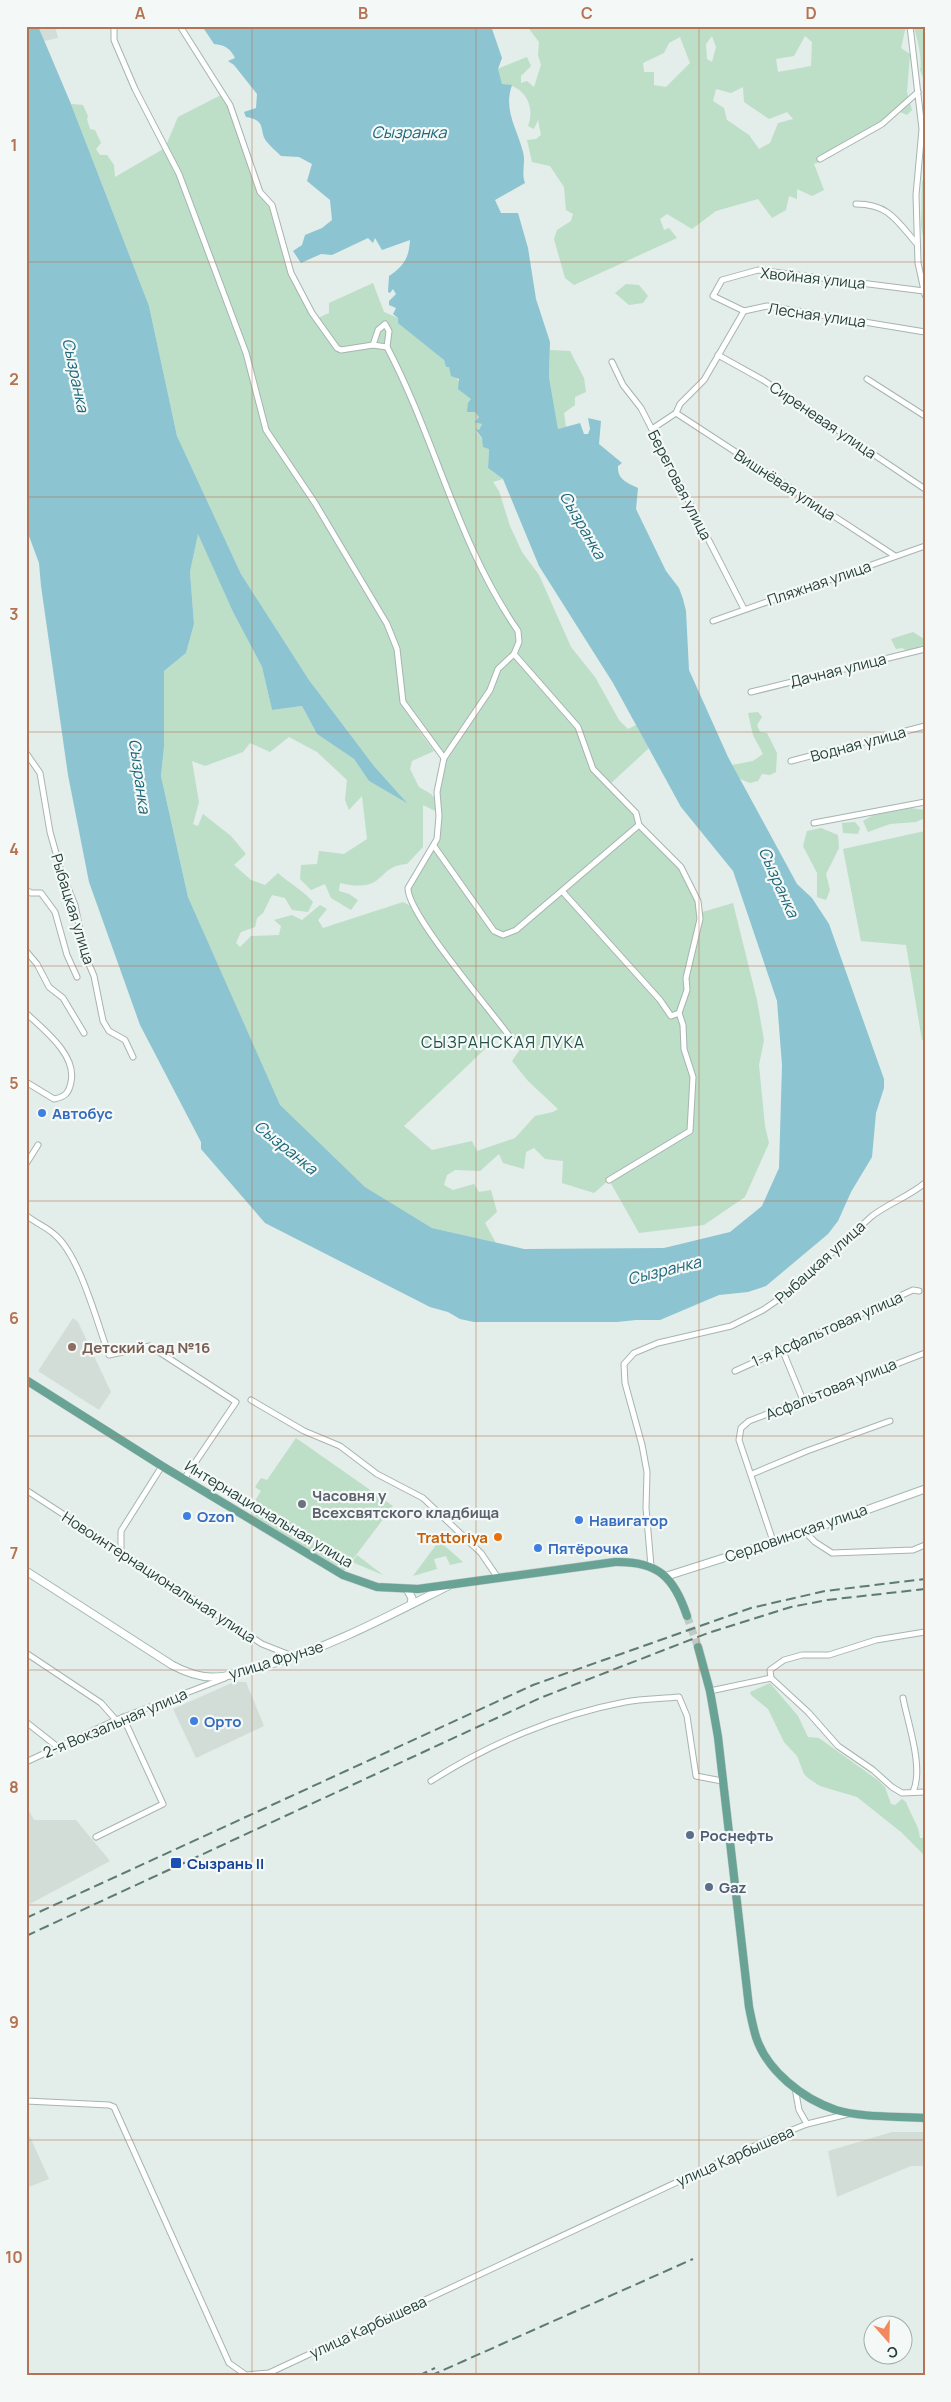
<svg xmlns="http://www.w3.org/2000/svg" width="951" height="2402" font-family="Manrope,sans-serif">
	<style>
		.built { fill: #d2ddd8 }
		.green { fill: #bddec7; fill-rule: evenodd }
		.water { fill: #8cc4d2 }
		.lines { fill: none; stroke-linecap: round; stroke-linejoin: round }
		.primary-tunnel { stroke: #bdcac6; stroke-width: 8; stroke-dasharray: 8 4; stroke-linecap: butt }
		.street-casing { stroke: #a6b5b1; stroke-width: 7 }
		.secondary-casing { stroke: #a2b9b2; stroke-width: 9 }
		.primary-casing { stroke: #c1c9c8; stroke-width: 9 }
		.street { stroke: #fff; stroke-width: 5 }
		.secondary { stroke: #fff; stroke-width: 7 }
		.primary { stroke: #68a396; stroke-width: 8 }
		.rail { stroke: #5d7a74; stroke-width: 2; stroke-dasharray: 10 5; stroke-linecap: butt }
		.grid { fill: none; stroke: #b47352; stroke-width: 1; stroke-opacity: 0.55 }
		.shop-dot { fill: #3f7fe0; stroke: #f4f9f7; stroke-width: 2 }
		.education-dot { fill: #8d6e63; stroke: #f4f9f7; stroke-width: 2 }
		.worship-dot { fill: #6b7280; stroke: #f4f9f7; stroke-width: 2 }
		.food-dot { fill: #e8710a; stroke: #f4f9f7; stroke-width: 2 }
		.service-dot { fill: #5c6f8a; stroke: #f4f9f7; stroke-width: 2 }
		.transit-dot { fill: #1a4fb4; stroke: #f4f9f7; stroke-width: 2 }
		.labels { text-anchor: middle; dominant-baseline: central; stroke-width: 4.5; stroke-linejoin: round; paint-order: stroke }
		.street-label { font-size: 15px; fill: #233f39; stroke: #f4f9f7 }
		.shop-label { font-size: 15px; font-weight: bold; fill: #366cbe; stroke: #f4f9f7; text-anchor: start }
		.education-label { font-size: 15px; font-weight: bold; fill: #785e54; stroke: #f4f9f7; text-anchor: start }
		.worship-label { font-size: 15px; font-weight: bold; fill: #5b616d; stroke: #f4f9f7; text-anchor: start }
		.food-label { font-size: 15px; font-weight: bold; fill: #c56008; stroke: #f4f9f7; text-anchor: end }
		.service-label { font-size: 15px; font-weight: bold; fill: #4e5e75; stroke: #f4f9f7; text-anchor: start }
		.transit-label { font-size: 15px; font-weight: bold; fill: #164399; stroke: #f4f9f7; text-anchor: start }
		.water-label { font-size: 16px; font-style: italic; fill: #1c677b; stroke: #f4f9f7 }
		.neighbourhood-label { font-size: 16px; letter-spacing: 1px; fill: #1f5147; stroke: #f4f9f7 }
		.neatline { fill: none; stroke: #b47352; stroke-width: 2 }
		.grid-label { font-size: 16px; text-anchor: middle; font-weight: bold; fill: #b47352 }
	</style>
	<rect width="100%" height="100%" fill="#e3ede9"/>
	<g class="built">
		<polygon points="38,26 55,26 58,38 44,41"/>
		<polygon points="73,1318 78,1322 111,1392 99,1410 38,1371"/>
		<polygon points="234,1682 246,1682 264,1726 196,1758 173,1709"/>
		<polygon points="26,1805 34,1820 76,1820 110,1861 26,1906"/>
		<polygon points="26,2128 49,2179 26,2188"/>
		<polygon points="892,2132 925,2132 925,2166 911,2166 837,2197 828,2151"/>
	</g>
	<g class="green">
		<path d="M527,26H709L719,29L729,26H888L892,29L895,26H906L901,48L910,54L907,92L912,110L907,115L896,110L829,158L814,164L824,190L812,196L797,189V199L789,196L786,210L772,218L758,199L716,211L692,229L667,214L660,219L664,230L669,228L677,238L574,285L565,278L554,239L557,230L571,221L573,214L566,210L564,187L550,166L532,162L527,140L536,139L541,135L538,120L534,129L528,126C536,106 524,85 502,84L497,69L527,57L531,66L521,76V83L527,81L534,87L541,65L538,55L539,42ZM712,36L716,47L712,62L707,59L706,44ZM805,36L812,42L811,66L778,72L776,59L794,56ZM680,37L690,63L666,87L654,85V72H644L643,63L664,53L669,43ZM743,87L744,102L769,119L787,112L793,119L778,123L770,143L759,149L749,135L727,120L724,108L713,101L716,89L731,93Z"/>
		<path d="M913,26H925V82L920,70C923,62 917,35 913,26Z"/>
		<path d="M223,94L230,105L260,192L272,205L291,273L316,319L329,313V303L373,283L384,312L398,318L444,360L446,367H449L471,399L475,412L479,417L474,421L482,424L479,430H475L489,448L488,468L503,479L493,482L499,491L510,526L522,552L539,575L571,647L595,677L619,720L628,729L636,725L649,748L608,786L636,813L639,825L681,867L690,882L699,913L733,903L757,1000L764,1040L759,1065L765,1126L769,1143L745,1197L704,1225L639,1233L609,1180L594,1193L562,1183L563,1161L545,1159L534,1148L526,1152L524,1169L503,1163L499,1154L480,1171L455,1170L447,1175L444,1185L453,1190L474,1184L479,1192L491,1190L497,1212L485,1223L496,1243L432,1228L365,1187L279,1105L188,897L161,776L164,747V671L186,653L194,624L190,572L198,533L233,612L262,667L272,710L302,706L317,734L354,759L369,781L405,801L374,766L309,680L241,574L177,436L149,306L71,104L83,105L88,116L87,119L90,129L95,130L101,143L96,149L100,155H107L114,165L115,177L165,148L178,117ZM421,726L444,758L437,801L431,794L419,787L410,769L412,761L434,751L417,728ZM289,737L317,752L347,780L345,800L349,810L362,796L367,839L344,854L319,851L317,864L301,865L300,879L311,890L325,884L331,898L351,910L358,900L349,894L339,891L340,883C387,894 375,866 407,864L423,847V805L435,811L437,804L436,843L408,888L415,908L403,902L323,928L318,920L327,909L320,905L302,920L292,915L274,920L281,926L279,935L251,936L240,947L236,943L241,932L255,927L257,918L263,913L272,895L285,898L292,910L308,912L313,902C303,890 290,884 278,873L265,885L251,880L234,865L246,854L231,836L203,814L198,826L193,824L199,802L192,761L205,766L243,752L250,743L270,752ZM506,1029L521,1048L512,1061L528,1081L558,1109L553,1112L535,1116L515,1138L477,1151L472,1141L432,1150L404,1126Z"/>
		<polygon points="925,178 925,247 921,226 922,181"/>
		<polygon points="626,284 639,285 648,296 643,303 629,305 615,293"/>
		<polygon points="550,350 570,351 584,378 586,392 575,397 575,405 564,413 566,427 558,429 549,377"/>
		<polygon points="913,632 924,639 925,645 908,651 902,648 896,649 891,639"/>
		<polygon points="758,712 762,717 757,725 760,732 767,733 777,753 776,772 770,775 762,774 758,781 750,783 740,779 732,765 753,761 763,754 753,735 748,713"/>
		<polygon points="911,808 925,810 925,818 916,822 890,824 868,832 863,821 875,814"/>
		<polygon points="855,822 860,828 858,834 843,833 842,823"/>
		<polygon points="821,828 838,835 839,848 826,874 830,890 826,900 817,897 817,873 803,846 807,831"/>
		<polygon points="925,831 925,1040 922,1040 906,945 861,941 843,849"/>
		<polygon points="296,1438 393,1506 344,1571 256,1519 250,1509 261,1491 255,1487 261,1478 267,1480"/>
		<polygon points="439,1541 463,1562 450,1565 446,1556 434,1559 437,1569 413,1576"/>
		<polygon points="357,1555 383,1575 352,1562"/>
		<path d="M770,1683L798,1716L808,1737L819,1738L879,1781L885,1787L891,1804L895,1805L902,1799L906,1802C910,1814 919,1825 920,1838H925V1856L901,1832L857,1797L820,1786L808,1778L804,1774L797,1756L784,1742L768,1709L751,1695L750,1692Z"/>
	</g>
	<path class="water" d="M26,26H38L71,104L149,306L177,436L241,574L309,680L374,766L407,803L369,781L354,759L317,734L302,706L272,710L262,667L233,612L198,534L190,572L194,624L186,653L164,671V747L161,776L188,897L280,1105L365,1187L432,1228L524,1249L664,1248L730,1232L762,1206L779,1168L782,1065L777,1001L733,871L681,807L613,683L539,566L503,479L488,468L489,449L483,447L482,438L475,429L479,430L482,424L474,422L479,417L475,412H467L468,403L471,399L458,389L459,379L451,376L449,367H446L444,360L398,323V318L393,314L396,308L389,305V301L396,294L393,289L390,293L388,292L389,276C404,266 409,258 410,240L382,250L375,238L373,243L368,238L332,255L321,254L301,263L293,251L302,245L305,235L322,228L332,220L330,200L307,181L312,164L299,157L281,156C277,152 271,147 267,142C258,131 268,120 246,117L244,112L256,108L257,94L234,65L228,61L235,58C230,48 225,45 214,44L202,26H491L502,58L498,69L502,84L512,85C503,110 517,128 523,152C526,162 521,173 525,183L495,200L501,213H518L528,248L536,299L550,342L549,377L558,429L580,423L584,434H588L590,429L588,418L601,421L599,444L622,463L618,466C617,479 627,483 638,488L636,509L666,571L679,588L683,599L686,611L689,670L728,757L797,884L812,898L829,924L884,1079V1088L876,1113L872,1157L851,1192L838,1221L828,1234L766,1286L748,1292L719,1295L660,1320H636L617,1322H474L460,1319L448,1312L430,1307L265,1223L201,1149V1142L140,1025L89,882L68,775L41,586L39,563L26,528Z"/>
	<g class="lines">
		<polyline class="primary-tunnel" points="687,1616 698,1647"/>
		<defs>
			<g id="street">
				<path d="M114,26V40L135,89L179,174L246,353L266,430L315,503L387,624L397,649L403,702L444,758L437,792L439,816L437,839L408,888C407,914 494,1014 513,1041"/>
				<path d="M180,26L230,105L260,192L272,205L291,273L312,313L337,348L341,350L373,345L387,347C436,440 457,543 518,631L519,642L514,654L498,669L490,690L444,758"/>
				<polyline points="910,26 922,129 916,195 918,263 925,295"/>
				<polyline points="820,159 882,124 918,92"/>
				<path d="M856,204C889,204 897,221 917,244"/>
				<polyline points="924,291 758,270 722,280 713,296 744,311 767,306 925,332"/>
				<polyline points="373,345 378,330 385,324 389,331 387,347"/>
				<polyline points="718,355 763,380 925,489"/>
				<polyline points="612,362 623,385 641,408 744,609"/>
				<polyline points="867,379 925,416"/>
				<polyline points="676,413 895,556"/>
				<polyline points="652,429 676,413 680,404 704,380 744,311"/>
				<polyline points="713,621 925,546"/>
				<polyline points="514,654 578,727 593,769 636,813 639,825 681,867 698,901 700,919 686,978 687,990 679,1013 683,1025 684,1049 693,1077 690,1131 609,1180"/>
				<polyline points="751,692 925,649"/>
				<polyline points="26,753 40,773 50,832 61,871 75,905 85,955 94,976 103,1021 109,1031 125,1040 133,1057"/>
				<polyline points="791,761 925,726"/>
				<polyline points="814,823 925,802"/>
				<polyline points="434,846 494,931 503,935 516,930 639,825"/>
				<polyline points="26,890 31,893 41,893 55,912 67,955 77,977"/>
				<polyline points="562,891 660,1000 671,1016 679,1013"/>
				<polyline points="26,951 37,964 49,987 63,998 84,1033"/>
				<path d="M26,1013C44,1030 77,1055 71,1082C69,1093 65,1097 54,1099L26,1082"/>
				<polyline points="26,1164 38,1145"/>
				<path d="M26,1215C35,1223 47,1227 55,1235C80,1256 97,1323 109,1355L150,1346L236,1402L184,1479"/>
				<polyline points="782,1349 803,1400"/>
				<polyline points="735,1371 913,1290 919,1291"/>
				<polyline points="251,1400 304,1431 340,1446 377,1474 423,1498 481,1553 498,1578"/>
				<polyline points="752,1474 807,1451 890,1421"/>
				<polyline points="26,1490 262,1644 295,1657"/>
				<polyline points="805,1532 815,1542 832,1553 913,1550 925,1545"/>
				<polyline points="773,1541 739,1440 741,1428 749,1421 925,1353"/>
				<polyline points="121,1551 121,1531 162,1466"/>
				<path d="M651,1566L646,1508L647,1472L642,1445L625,1383L624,1364L634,1353L658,1343L731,1326L763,1310L789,1292L872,1216C889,1203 908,1197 925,1183"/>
				<polyline points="26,1653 101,1703 116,1720"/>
				<polyline points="771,1678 808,1712 838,1746 873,1770 892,1787 902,1793 925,1792"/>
				<polyline points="771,1678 770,1670 784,1660 802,1655 829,1655 876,1640 925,1632"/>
				<polyline points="710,1691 771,1678"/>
				<path d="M903,1698C908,1724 924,1768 913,1792"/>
				<polyline points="26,1722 59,1748"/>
				<polyline points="26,1762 116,1720 225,1678"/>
				<path d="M431,1781C489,1744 557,1715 625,1702C643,1698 661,1699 679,1697L687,1716L696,1776L722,1781"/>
				<polyline points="96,1837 163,1804 123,1717"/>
				<polyline points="26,2101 109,2105 114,2107 229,2363 246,2375 269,2373 767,2140 807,2124 799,2110 795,2088"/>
				<polyline points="807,2124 848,2114"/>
			</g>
			<g id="secondary">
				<path d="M26,1571L172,1665C185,1672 198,1677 212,1677C230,1677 248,1671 265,1666C329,1648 388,1616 448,1586"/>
				<polyline points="667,1576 805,1532 925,1489"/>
				<polyline points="407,1589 412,1598 411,1604"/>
			</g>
			<g id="primary">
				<path d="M26,1380L162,1466L343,1575L377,1587L418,1589L615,1562C658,1561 674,1577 687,1616"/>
				<path d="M698,1647L710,1691L718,1737L749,2007C751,2017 753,2027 756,2037C767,2071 803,2099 836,2110C864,2118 896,2116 925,2118"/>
			</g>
		</defs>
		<use href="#street" class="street-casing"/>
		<use href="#secondary" class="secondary-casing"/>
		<use href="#primary" class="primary-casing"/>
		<use href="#street" class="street"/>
		<use href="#secondary" class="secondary"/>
		<use href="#primary" class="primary"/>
		<g class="rail">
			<polyline points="26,1918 533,1685 751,1608 825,1591 925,1579"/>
			<polyline points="26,1936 540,1698 708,1633 791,1607 827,1600 925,1589"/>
			<polyline points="418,2376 435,2368"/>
			<polyline points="430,2376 693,2259"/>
		</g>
	</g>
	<path class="grid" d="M252,26V2376M476,26V2376M699,26V2376M26,262H925M26,497H925M26,732H925M26,966H925M26,1201H925M26,1436H925M26,1670H925M26,1905H925M26,2140H925"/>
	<g class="shop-dot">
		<circle cx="42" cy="1113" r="5"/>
		<circle cx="187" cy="1516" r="5"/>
		<circle cx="579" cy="1520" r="5"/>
		<circle cx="538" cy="1548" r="5"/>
		<circle cx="194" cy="1721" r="5"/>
	</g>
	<circle class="education-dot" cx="72" cy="1347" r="5"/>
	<circle class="worship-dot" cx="302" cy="1504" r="5"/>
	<circle class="food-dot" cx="498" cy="1537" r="5"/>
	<g class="service-dot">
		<circle cx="690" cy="1835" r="5"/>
		<circle cx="709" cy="1887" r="5"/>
	</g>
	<rect class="transit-dot" x="170" y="1857" width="12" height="12" rx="2.5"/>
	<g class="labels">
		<g class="street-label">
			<text transform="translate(813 278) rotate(6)">Хвойная улица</text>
			<text transform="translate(817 315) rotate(8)">Лесная улица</text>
			<text transform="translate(823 420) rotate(34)">Сиреневая улица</text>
			<text transform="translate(680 485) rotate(63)">Береговая улица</text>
			<text transform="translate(785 485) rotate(33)">Вишнёвая улица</text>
			<text transform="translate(819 583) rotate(-19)">Пляжная улица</text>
			<text transform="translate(838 670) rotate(-14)">Дачная улица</text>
			<text transform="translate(858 744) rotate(-15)">Водная улица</text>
			<text transform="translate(73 909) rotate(73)">Рыбацкая улица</text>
			<text transform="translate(820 1262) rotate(-42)">Рыбацкая улица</text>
			<text transform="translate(827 1329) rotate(-24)">1-я Асфальтовая улица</text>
			<text transform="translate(831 1389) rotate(-22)">Асфальтовая улица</text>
			<text transform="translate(269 1514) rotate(31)">Интернациональная улица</text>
			<text transform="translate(796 1533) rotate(-19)">Сердовинская улица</text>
			<text transform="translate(159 1577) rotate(33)">Новоинтернациональная улица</text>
			<text transform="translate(276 1660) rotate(-17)">улица Фрунзе</text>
			<text transform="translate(115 1723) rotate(-23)">2-я Вокзальная улица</text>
			<text transform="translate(735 2156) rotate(-24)">улица Карбышева</text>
			<text transform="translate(368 2327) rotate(-25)">улица Карбышева</text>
		</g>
		<g class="shop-label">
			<text x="52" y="1113">Автобус</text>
			<text x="197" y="1516">Ozon</text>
			<text x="589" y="1520">Навигатор</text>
			<text x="548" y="1548">Пятёрочка</text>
			<text x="204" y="1721">Орто</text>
		</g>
		<g class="education-label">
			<text x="82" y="1347">Детский сад №16</text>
		</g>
		<g class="worship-label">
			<text x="312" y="1495">Часовня у<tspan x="312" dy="17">Всехсвятского кладбища</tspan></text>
		</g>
		<g class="food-label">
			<text x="488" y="1537">Trattoriya</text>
		</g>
		<g class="service-label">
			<text x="700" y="1835">Роснефть</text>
			<text x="719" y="1887">Gaz</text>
		</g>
		<g class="transit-label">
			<text x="187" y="1863">Сызрань II</text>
		</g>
		<g class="water-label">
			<text x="409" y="132">Сызранка</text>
			<text transform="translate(76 375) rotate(78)">Сызранка</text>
			<text transform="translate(583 525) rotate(60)">Сызранка</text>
			<text transform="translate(140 776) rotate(82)">Сызранка</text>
			<text transform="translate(779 882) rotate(66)">Сызранка</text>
			<text transform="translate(286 1147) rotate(39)">Сызранка</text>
			<text transform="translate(664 1270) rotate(-14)">Сызранка</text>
		</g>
		<g class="neighbourhood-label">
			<text x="503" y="1042">СЫЗРАНСКАЯ ЛУКА</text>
		</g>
	</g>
	<rect width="951" height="2402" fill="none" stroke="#f4f9f7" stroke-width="55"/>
	<g transform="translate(888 2340) rotate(160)"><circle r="24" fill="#f4f9f7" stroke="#a0afab"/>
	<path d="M0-4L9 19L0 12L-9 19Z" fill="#f2895d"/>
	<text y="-8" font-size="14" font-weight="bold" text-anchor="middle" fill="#233f39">С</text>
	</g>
	<rect x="28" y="28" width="896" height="2346" class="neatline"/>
	<g class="grid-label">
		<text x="140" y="19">A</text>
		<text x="363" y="19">B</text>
		<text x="587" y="19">C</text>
		<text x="811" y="19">D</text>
		<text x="14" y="151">1</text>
		<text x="14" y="385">2</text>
		<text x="14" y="620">3</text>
		<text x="14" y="855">4</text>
		<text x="14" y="1089">5</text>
		<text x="14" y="1324">6</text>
		<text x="14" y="1559">7</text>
		<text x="14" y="1793">8</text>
		<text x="14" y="2028">9</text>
		<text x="14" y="2263">10</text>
	</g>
</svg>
